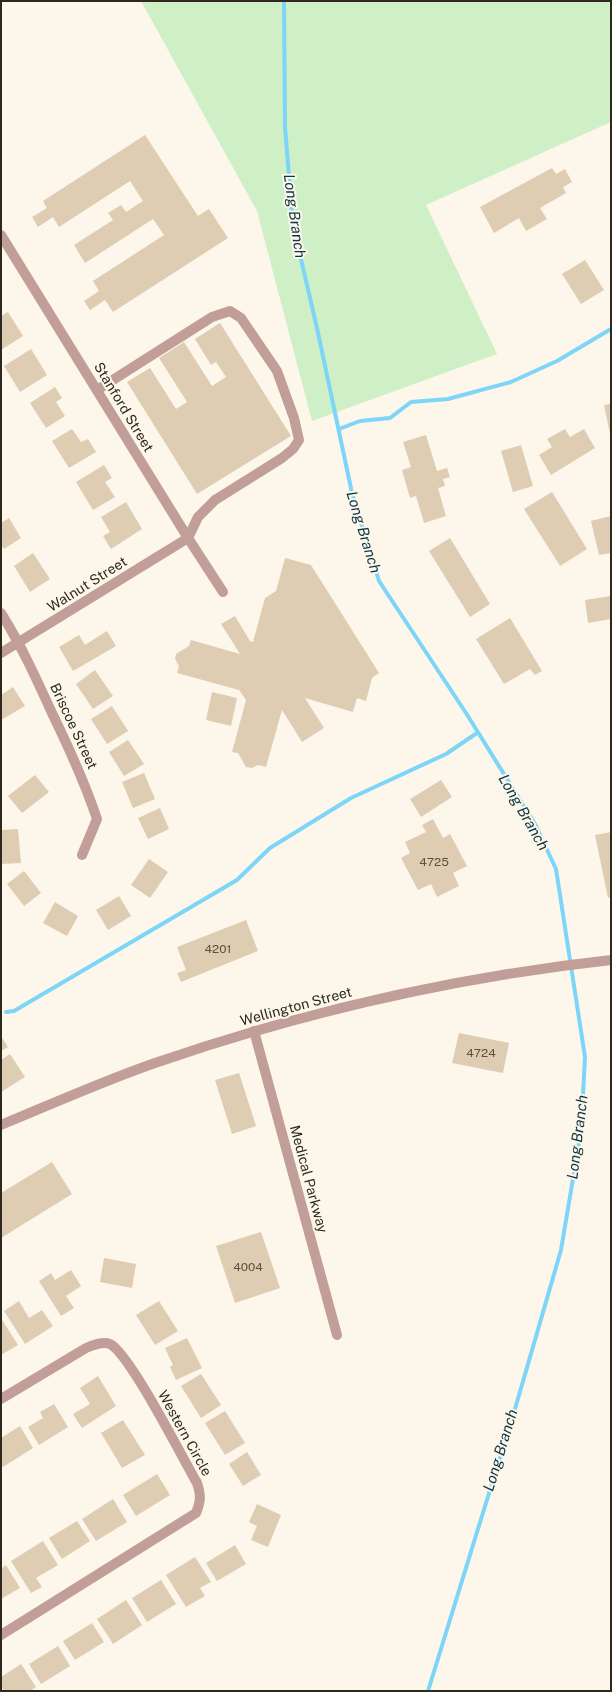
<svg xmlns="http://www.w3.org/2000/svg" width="612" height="1692" font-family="'Public Sans',sans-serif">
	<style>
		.green { fill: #cff0c7 }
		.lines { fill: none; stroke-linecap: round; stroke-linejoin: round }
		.stream { stroke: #7dd5f7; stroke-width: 4 }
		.building { fill: #decdb2 }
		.minor { stroke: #c29e99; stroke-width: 10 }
		.tertiary { stroke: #c29e99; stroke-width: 10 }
		.labels { text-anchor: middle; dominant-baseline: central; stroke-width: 4; stroke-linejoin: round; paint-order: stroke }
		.number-label { font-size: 12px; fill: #5a5142 }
		.street-label { font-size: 14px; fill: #2e281d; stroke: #fdf6eb }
		.water-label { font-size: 15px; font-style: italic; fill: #0d3544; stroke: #fdf6eb }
	</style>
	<rect width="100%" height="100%" fill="#fdf6eb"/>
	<polygon class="green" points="141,1 611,1 611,122 426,205 497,354 312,421 257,211"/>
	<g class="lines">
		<g class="stream">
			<polyline points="284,1 285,127 293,225 317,328 352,493 379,581 466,713 535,824 556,869 585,1057 581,1131 561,1250 515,1409 428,1691"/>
			<polyline points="339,429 360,421 390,418 411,402 448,399 511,382 557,361 611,329"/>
			<polyline points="6,1012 14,1011 237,880 270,848 351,798 446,754 477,733"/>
		</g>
	</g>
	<g class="building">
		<polygon points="145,135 198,216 209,209 228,238 113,312 105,300 90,310 84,301 99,291 93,281 164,235 153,219 85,263 74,245 113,220 108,213 121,205 126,212 143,201 130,181 59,227 53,217 38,227 32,217 47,208 43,201"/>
		<polygon points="552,168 556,174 565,169 572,182 563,187 566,193 540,208 547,219 526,231 519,218 494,233 480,207"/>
		<polygon points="585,260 604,290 581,304 562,274"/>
		<polygon points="8,312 23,336 1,350 1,316"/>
		<polygon points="220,323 291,436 197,494 127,382 150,368 176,409 187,402 159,358 184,342 212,386 226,377 216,362 211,365 195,339"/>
		<polygon points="31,349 47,375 20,392 4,366"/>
		<polygon points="55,387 62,398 56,402 65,416 46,428 30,403"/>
		<polygon points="611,404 611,434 610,434 604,405"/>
		<polygon points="72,429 81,442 88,439 96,452 69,468 52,441"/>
		<polygon points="565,429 570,437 584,429 595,448 551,475 539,455 552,447 547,439"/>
		<polygon points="426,435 437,471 447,468 450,477 443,479 445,486 438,488 446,516 424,523 416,496 410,498 402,470 411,467 403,442"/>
		<polygon points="521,445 533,486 513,492 501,451"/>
		<polygon points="104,465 112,478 105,482 115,497 93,510 76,482"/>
		<polygon points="552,492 587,549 560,566 524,509"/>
		<polygon points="126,502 142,529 111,549 103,536 110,532 101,517"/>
		<polygon points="611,516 611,553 599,555 591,521"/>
		<polygon points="9,518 21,538 4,549 1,544 1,523"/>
		<polygon points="450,538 490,604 470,617 429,551"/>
		<polygon points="33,553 50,579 30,592 14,566"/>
		<polygon points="285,558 311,565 379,673 372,678 366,701 357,698 353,712 305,698 324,728 302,742 282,710 266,767 258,765 252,768 246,767 238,753 232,752 246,700 239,690 177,673 179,666 175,659 176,654 189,646 191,640 240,654 221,624 235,616 250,641 253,642 265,598 276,591"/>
		<polygon points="611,596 611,619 588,623 585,600"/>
		<polygon points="510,618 542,671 535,675 530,669 504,684 476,639"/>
		<polygon points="107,631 116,646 73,671 59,647 79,635 85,645"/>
		<polygon points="95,670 113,696 93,709 76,684"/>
		<polygon points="13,687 25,706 1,720 1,695"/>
		<polygon points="212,692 237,698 231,726 206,720"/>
		<polygon points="112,706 128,731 107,744 91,719"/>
		<polygon points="128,740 144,764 124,776 109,752"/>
		<polygon points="144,773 155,799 133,808 122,782"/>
		<polygon points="35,775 49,792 22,813 8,796"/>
		<polygon points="441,780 452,797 421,817 410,799"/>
		<polygon points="160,808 169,829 148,839 138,818"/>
		<polygon points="433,819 443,838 450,834 467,866 453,873 459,886 437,897 431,884 418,890 401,858 410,853 405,842 426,832 422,825"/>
		<polygon points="18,829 21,863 1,864 1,830"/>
		<polygon points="611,832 611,897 608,898 595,835"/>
		<polygon points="149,859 168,872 150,898 131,885"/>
		<polygon points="24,871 41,893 24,906 7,884"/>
		<polygon points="119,896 131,916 108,930 96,910"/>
		<polygon points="55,902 78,916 67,936 43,923"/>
		<polygon points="246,920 258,951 181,982 177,973 186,970 177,947"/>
		<polygon points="459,1033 509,1043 503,1073 452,1063"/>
		<polygon points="1,1036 8,1047 1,1051"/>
		<polygon points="10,1054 25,1077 1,1092 1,1060"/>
		<polygon points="239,1073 256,1126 232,1134 215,1080"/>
		<polygon points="52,1162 72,1194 1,1238 1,1193"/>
		<polygon points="261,1232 280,1288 235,1303 216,1246"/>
		<polygon points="104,1258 136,1264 132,1288 100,1282"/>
		<polygon points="71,1270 81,1286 66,1296 74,1308 61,1316 39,1281 51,1273 55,1280"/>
		<polygon points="19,1301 29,1318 42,1310 53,1326 25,1344 4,1311"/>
		<polygon points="159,1301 178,1331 155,1345 136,1315"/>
		<polygon points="1,1318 18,1345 1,1355"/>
		<polygon points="187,1338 202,1368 176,1380 170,1367 173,1365 165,1348"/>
		<polygon points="201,1374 221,1405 201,1418 181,1386"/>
		<polygon points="98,1376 116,1406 82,1428 73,1414 90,1404 80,1388"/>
		<polygon points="54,1404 68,1427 39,1445 28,1427 43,1418 40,1412"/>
		<polygon points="225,1411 245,1443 225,1455 205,1423"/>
		<polygon points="123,1420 145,1455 122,1468 101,1433"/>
		<polygon points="20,1426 33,1448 3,1467 1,1464 1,1438"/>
		<polygon points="247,1452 261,1475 243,1486 229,1464"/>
		<polygon points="157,1474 170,1495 136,1516 123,1495"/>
		<polygon points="113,1499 127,1522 96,1541 82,1519"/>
		<polygon points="257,1504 281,1515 268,1547 251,1540 257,1526 249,1522"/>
		<polygon points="77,1521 90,1541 62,1559 49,1538"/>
		<polygon points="43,1541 58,1565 36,1578 42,1587 31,1593 11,1561"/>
		<polygon points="235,1545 246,1564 217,1581 206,1563"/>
		<polygon points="195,1557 211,1582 200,1588 205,1596 186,1607 166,1575"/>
		<polygon points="6,1565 20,1588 1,1599 1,1569"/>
		<polygon points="161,1580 176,1604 147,1622 132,1598"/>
		<polygon points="126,1600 142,1625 113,1644 97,1619"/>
		<polygon points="92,1623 104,1642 75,1660 63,1641"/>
		<polygon points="58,1646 70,1666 41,1684 29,1664"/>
		<polygon points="21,1664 36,1687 30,1691 4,1691 1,1687 1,1677"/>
	</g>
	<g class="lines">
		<g class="minor">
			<polyline points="1,235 188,538 223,592"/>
			<path d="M1,613C21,645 36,678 52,713C69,748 85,783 97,819L82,855"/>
			<polyline points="1,653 188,538 198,517 215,500 282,458 293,449 299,440 294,418 277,371 241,318 230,311 212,317 97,390"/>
			<polyline points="254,1031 337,1335"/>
			<path d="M1,1399L86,1348C93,1345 103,1341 110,1344C130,1354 183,1459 197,1483C201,1495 201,1501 196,1513L1,1635"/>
		</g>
		<path class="tertiary" d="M1,1125C52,1104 103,1081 155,1063C303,1012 456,977 611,960"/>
	</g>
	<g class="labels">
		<g class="number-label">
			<text x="434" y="862">4725</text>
			<text x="218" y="949">4201</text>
			<text x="481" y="1053">4724</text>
			<text x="248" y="1267">4004</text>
		</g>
		<g class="street-label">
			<text transform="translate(124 407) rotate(59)">Stanford Street</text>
			<text transform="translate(87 584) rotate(-32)">Walnut Street</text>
			<text transform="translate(74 726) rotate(65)">Briscoe Street</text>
			<text transform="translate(296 1006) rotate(-15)">Wellington Street</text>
			<text transform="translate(309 1179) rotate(75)">Medical Parkway</text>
			<text transform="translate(185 1433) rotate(61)">Western Circle</text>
		</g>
		<g class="water-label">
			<text transform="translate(295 216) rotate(82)">Long Branch</text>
			<text transform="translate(364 532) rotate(73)">Long Branch</text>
			<text transform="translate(524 812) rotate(60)">Long Branch</text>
			<text transform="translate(577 1137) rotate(-83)">Long Branch</text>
			<text transform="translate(500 1450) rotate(-73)">Long Branch</text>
		</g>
	</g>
	<rect width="612" height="1692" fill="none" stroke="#2e281d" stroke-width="4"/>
</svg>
